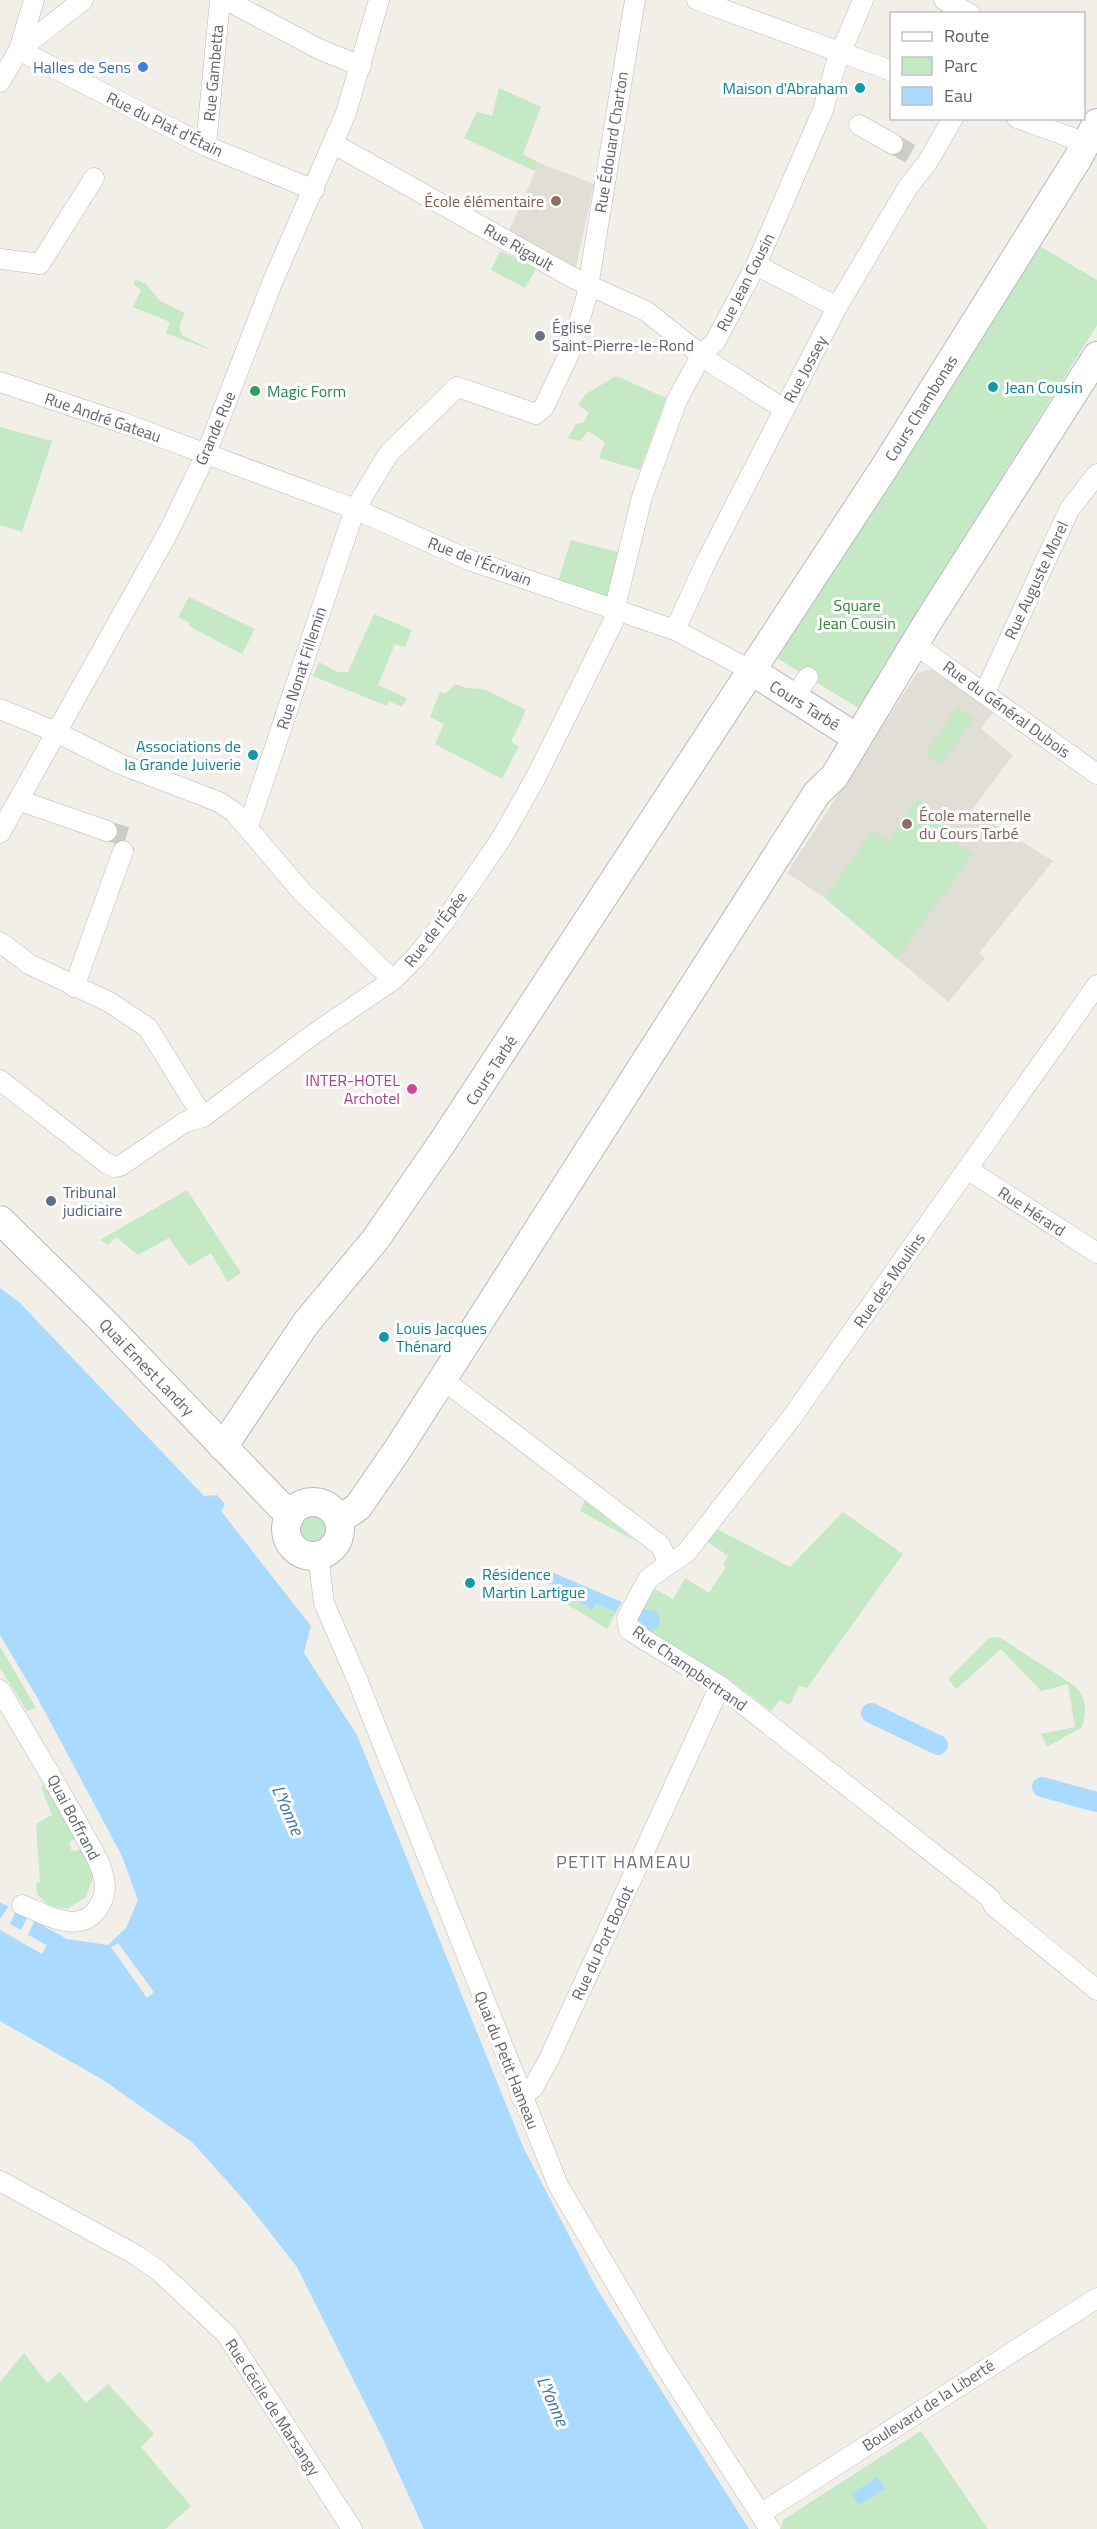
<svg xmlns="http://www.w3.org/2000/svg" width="1097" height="2529" font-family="'Titillium Web',sans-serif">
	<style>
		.education { fill: #e1ded6 }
		.green { fill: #c5e8c5 }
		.water { fill: #aadaff }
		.pier { fill: #f1efe8 }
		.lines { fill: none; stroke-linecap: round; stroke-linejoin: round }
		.canal { stroke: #aadaff; stroke-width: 20 }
		.street-tunnel { stroke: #ccccc8; stroke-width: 20; stroke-dasharray: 20 10; stroke-linecap: butt }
		.street-casing { stroke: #b5b8bc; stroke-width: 21 }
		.secondary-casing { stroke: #b6babf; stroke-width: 30 }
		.street { stroke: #fff; stroke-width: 20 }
		.secondary { stroke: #fff; stroke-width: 28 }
		.shop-dot { fill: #3f7fe0; stroke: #fff; stroke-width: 2 }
		.culture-dot { fill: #0f9aa8; stroke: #fff; stroke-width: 2 }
		.education-dot { fill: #8d6e63; stroke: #fff; stroke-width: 2 }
		.worship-dot { fill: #6b7280; stroke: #fff; stroke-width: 2 }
		.leisure-dot { fill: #2e9e5b; stroke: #fff; stroke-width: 2 }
		.hotel-dot { fill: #d1479c; stroke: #fff; stroke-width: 2 }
		.service-dot { fill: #5c6f8a; stroke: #fff; stroke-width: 2 }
		.labels { text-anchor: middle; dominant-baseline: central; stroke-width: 6; stroke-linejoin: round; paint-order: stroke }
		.shop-label { font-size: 16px; fill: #366cbe; stroke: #fff; text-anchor: end }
		.street-label { font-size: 16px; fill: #5f6368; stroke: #fff }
		.culture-label { font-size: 16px; fill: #0d838f; stroke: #fff; text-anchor: start }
		.education-label { font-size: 16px; fill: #785e54; stroke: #fff; text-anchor: end }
		.worship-label { font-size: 16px; fill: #5b616d; stroke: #fff; text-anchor: start }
		.leisure-label { font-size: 16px; fill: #27864d; stroke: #fff; text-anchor: start }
		.park-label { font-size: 16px; fill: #348238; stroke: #fff }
		.hotel-label { font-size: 16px; fill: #b23c85; stroke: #fff; text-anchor: end }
		.service-label { font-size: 16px; fill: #4e5e75; stroke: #fff; text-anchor: start }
		.water-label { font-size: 18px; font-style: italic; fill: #4174aa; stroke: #fff }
		.neighbourhood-label { font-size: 18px; letter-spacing: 1.5px; fill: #70757a; stroke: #fff }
	</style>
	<rect width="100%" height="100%" fill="#f1efe8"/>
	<g class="education">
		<polygon points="539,163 594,184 576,267 570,270 508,233"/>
		<polygon points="938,667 994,711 981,729 1013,755 972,810 1053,861 979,953 985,958 948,1002 825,898 787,873 917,673"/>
	</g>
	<g class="green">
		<polygon points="499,88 541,107 523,154 539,163 535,171 464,138 477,112 492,116"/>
		<polygon points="1033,242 1097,280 1097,325 858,708 772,655"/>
		<polygon points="500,251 536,269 525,288 491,270"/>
		<polygon points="135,279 146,284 159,300 185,313 179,327 182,335 213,351 166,333 170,322 133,307 141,290 134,285"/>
		<polygon points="616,376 666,398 640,470 599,458 605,442 588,431 580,441 568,438 576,424 584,422 589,413 578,405 586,394"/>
		<polygon points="0,427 52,441 22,532 0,525"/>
		<polygon points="571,540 618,552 608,602 557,584"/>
		<polygon points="189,597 255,629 242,654 189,626 190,623 178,617"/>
		<polygon points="374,614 412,630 405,647 395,644 378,685 407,698 402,707 389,701 387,706 313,676 319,662 337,672 348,672"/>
		<polygon points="455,684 466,688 484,689 526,710 511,742 519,746 502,779 435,744 444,724 430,717 440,692 446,694"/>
		<polygon points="957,707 975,719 941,764 925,754"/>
		<polygon points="917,798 945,821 939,832 973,854 897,959 825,898 872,831 888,841"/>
		<polygon points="187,1190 241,1273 228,1282 211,1253 189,1266 169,1238 138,1255 116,1237 108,1245 100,1240"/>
		<polygon points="585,1501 637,1542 580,1511"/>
		<polygon points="843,1512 903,1554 807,1688 799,1686 790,1705 780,1700 771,1711 729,1679 641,1627 639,1615 653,1588 673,1599 685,1578 709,1593 726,1567 723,1565 728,1556 708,1542 717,1529 790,1567"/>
		<circle cx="314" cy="1529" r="14"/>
		<polygon points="563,1592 592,1610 596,1604 616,1612 607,1629 559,1599"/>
		<path d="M999,1637L1075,1686C1087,1700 1087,1710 1082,1727L1047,1747L1041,1734L1075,1727L1068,1684L1041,1691L1001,1649L956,1689L948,1679L989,1638Z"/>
		<polygon points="0,1646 2,1650 36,1708 27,1711 0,1668"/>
		<polygon points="45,1785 77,1838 70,1842 71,1850 76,1851 83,1848 95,1871 86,1897 67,1909 49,1906 37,1894 36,1883 40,1882 36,1824 52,1815 41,1787"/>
		<polygon points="24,2353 47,2383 60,2372 86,2403 108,2384 154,2434 141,2447 191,2506 165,2529 0,2529 0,2382"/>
		<polygon points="921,2431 988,2529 781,2529 783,2520"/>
	</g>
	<g class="water">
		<polygon points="0,1288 19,1302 204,1496 217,1495 225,1504 221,1511 311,1626 304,1653 357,1735 524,2149 597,2289 749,2529 424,2529 381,2435 297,2267 250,2207 193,2143 103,2080 0,2021 0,1902 67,1939 108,1945 126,1928 138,1900 122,1856 38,1699 0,1635"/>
		<polygon points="542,1568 622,1602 616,1612 596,1604 592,1610 537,1576"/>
		<polygon points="877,2477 885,2488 859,2505 852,2494"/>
	</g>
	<g class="pier">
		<polygon points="10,1904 17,1908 10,1924 21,1930 29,1914 36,1918 28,1935 47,1945 42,1954 0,1930 0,1919"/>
		<polygon points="118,1943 154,1992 147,1998 111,1947"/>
	</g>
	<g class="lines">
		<g class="canal">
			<polyline points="639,1619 650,1620"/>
			<polyline points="871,1713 938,1745"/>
			<polyline points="1042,1787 1097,1802"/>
		</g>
		<g class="street-tunnel">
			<polyline points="893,144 927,163"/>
			<polyline points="107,831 128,837 123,851"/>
		</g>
		<defs>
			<g id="street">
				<polyline points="226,0 321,50 361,66"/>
				<polyline points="697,0 892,71"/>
				<polyline points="944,0 970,14"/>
				<polyline points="19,50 206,146 314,190"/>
				<polyline points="19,50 83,0"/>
				<polyline points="0,82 19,50 34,0"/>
				<polyline points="1017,118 1086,143"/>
				<polyline points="859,125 893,144"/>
				<polyline points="334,144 577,280 646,311 710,362 784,409"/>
				<polyline points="206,146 220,0"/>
				<polyline points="0,259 40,264 94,178"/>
				<polyline points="756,265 837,307"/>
				<polyline points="0,382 123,423 355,509 469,560 675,630 752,671"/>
				<polyline points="675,630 707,560 837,307 908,187 927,163 953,118"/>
				<polyline points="916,645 1097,774"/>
				<polyline points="985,692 1069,510 1097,474"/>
				<polyline points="794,698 808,677"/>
				<polyline points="0,709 56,732 120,764 219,802 234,812 302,892 393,980"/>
				<polyline points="18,800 107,831"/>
				<polyline points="248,827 355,509 389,453 457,387 536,414 544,407 568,356 586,299 635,0"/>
				<polyline points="0,833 169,531 206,454 272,283 346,113 379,0"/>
				<polyline points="0,942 29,964 111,1003 148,1028 203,1117"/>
				<polyline points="74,987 123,851"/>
				<polyline points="0,1080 106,1163 115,1167 120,1166 185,1122 203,1117 315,1033 393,980 415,958 444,922 501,839 536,777 614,620 614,611 642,497 677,400 702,354 715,342 756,265 823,110 836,64 863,0"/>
				<polyline points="967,1169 1097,1253"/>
				<polyline points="442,1379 660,1545 669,1564 648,1579 627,1618 629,1630 720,1686 990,1898 994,1906 1097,1990"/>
				<polyline points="318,1556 324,1603 357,1679 558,2185 661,2360 770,2529"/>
				<polyline points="669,1564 686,1553 792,1417 1097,985"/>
				<path d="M0,1690C28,1737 57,1784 83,1833C91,1848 101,1862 104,1879C108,1896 97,1918 79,1921C61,1925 38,1911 22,1905"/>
				<polyline points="521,2097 533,2088 549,2059 720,1686"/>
				<polyline points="0,2181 136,2255 159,2271 227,2335 352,2529"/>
				<polyline points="760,2514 1097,2298"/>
			</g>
			<g id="secondary">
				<polyline points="752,671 857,738"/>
				<polyline points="0,1220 99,1317 290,1516"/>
				<polyline points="223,1447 306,1323 375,1240 444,1140 886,465 1078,158 1097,123"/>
				<circle cx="313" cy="1529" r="27"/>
				<polyline points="339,1520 358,1507 398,1449 817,793 834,777 929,620 1097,356"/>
			</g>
		</defs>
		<use href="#street" class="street-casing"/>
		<use href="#secondary" class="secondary-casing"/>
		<use href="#street" class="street"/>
		<use href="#secondary" class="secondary"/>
	</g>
	<circle class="shop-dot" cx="143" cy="67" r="6"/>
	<g class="culture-dot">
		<circle cx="860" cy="88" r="6"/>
		<circle cx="993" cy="387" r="6"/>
		<circle cx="253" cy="755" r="6"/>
		<circle cx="384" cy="1337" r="6"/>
		<circle cx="470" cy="1583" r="6"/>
	</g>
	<g class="education-dot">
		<circle cx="556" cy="201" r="6"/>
		<circle cx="907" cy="824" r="6"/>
	</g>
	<circle class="worship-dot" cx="540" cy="336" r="6"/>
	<circle class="leisure-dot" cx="255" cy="391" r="6"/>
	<circle class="hotel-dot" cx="412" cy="1089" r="6"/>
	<circle class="service-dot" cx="51" cy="1201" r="6"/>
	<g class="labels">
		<g class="shop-label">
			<text x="131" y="67">Halles de Sens</text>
		</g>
		<g class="street-label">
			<text transform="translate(213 73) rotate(-85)">Rue Gambetta</text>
			<text transform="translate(165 124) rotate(26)">Rue du Plat d'Étain</text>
			<text transform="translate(611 142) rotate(-81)">Rue Édouard Charton</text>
			<text transform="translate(519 247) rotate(30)">Rue Rigault</text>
			<text transform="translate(745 282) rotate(-63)">Rue Jean Cousin</text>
			<text transform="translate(805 369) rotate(-62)">Rue Jossey</text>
			<text transform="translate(921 408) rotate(-58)">Cours Chambonas</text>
			<text transform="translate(103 417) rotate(19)">Rue André Gateau</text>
			<text transform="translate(215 428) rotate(-67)">Grande Rue</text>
			<text transform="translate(480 561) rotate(21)">Rue de l'Écrivain</text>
			<text transform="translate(1036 580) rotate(-65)">Rue Auguste Morel</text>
			<text transform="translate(301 668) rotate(-72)">Rue Nonat Fillemin</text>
			<text transform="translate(805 705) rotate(32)">Cours Tarbé</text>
			<text transform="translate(1007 709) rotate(36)">Rue du Général Dubois</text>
			<text transform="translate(435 929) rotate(-52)">Rue de l'Épée</text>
			<text transform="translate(491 1070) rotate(-57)">Cours Tarbé</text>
			<text transform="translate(1032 1211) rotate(33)">Rue Hérard</text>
			<text transform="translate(889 1280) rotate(-55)">Rue des Moulins</text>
			<text transform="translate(147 1367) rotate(46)">Quai Ernest Landry</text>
			<text transform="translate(690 1668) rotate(35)">Rue Champbertrand</text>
			<text transform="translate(74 1817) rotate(62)">Quai Boffrand</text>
			<text transform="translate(602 1943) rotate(-65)">Rue du Port Bodot</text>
			<text transform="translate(507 2060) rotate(68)">Quai du Petit Hameau</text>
			<text transform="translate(928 2405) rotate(-33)">Boulevard de la Liberté</text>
			<text transform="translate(273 2407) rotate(57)">Rue Cécile de Marsangy</text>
		</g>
		<g class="culture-label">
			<text x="848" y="88" text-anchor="end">Maison d'Abraham</text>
			<text x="1005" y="387">Jean Cousin</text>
			<text x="241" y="746" text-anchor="end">Associations de<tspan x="241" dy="18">la Grande Juiverie</tspan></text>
			<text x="396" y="1328">Louis Jacques<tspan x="396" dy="18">Thénard</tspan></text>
			<text x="482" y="1574">Résidence<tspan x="482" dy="18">Martin Lartigue</tspan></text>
		</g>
		<g class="education-label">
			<text x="544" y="201">École élémentaire</text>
			<text x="919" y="815" text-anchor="start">École maternelle<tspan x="919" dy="18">du Cours Tarbé</tspan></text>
		</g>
		<g class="worship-label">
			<text x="552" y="327">Église<tspan x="552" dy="18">Saint-Pierre-le-Rond</tspan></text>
		</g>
		<g class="leisure-label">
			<text x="267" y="391">Magic Form</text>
		</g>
		<g class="park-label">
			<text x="857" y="605">Square<tspan x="857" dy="18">Jean Cousin</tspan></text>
		</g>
		<g class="hotel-label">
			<text x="400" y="1080">INTER-HOTEL<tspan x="400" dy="18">Archotel</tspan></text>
		</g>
		<g class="service-label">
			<text x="63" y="1192">Tribunal<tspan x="63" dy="18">judiciaire</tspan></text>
		</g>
		<g class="water-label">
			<text transform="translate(288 1810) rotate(66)">L'Yonne</text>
			<text transform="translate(553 2401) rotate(66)">L'Yonne</text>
		</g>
		<g class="neighbourhood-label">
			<text x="624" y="1861">PETIT HAMEAU</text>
		</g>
	</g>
	<rect x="890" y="12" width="195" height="108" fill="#ffffff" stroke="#bfc1c3" stroke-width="1.5"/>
	<rect x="902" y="32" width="30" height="9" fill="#ffffff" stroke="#bfc1c3" stroke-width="1.5"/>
	<text x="944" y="42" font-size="18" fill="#5f6368">Route</text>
	<rect x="902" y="57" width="30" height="18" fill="#c5e8c5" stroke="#bfc1c3" stroke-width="1.5"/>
	<text x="944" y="72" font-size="18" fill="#5f6368">Parc</text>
	<rect x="902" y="87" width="30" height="18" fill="#aadaff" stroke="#bfc1c3" stroke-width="1.5"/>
	<text x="944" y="102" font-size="18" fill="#5f6368">Eau</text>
</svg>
